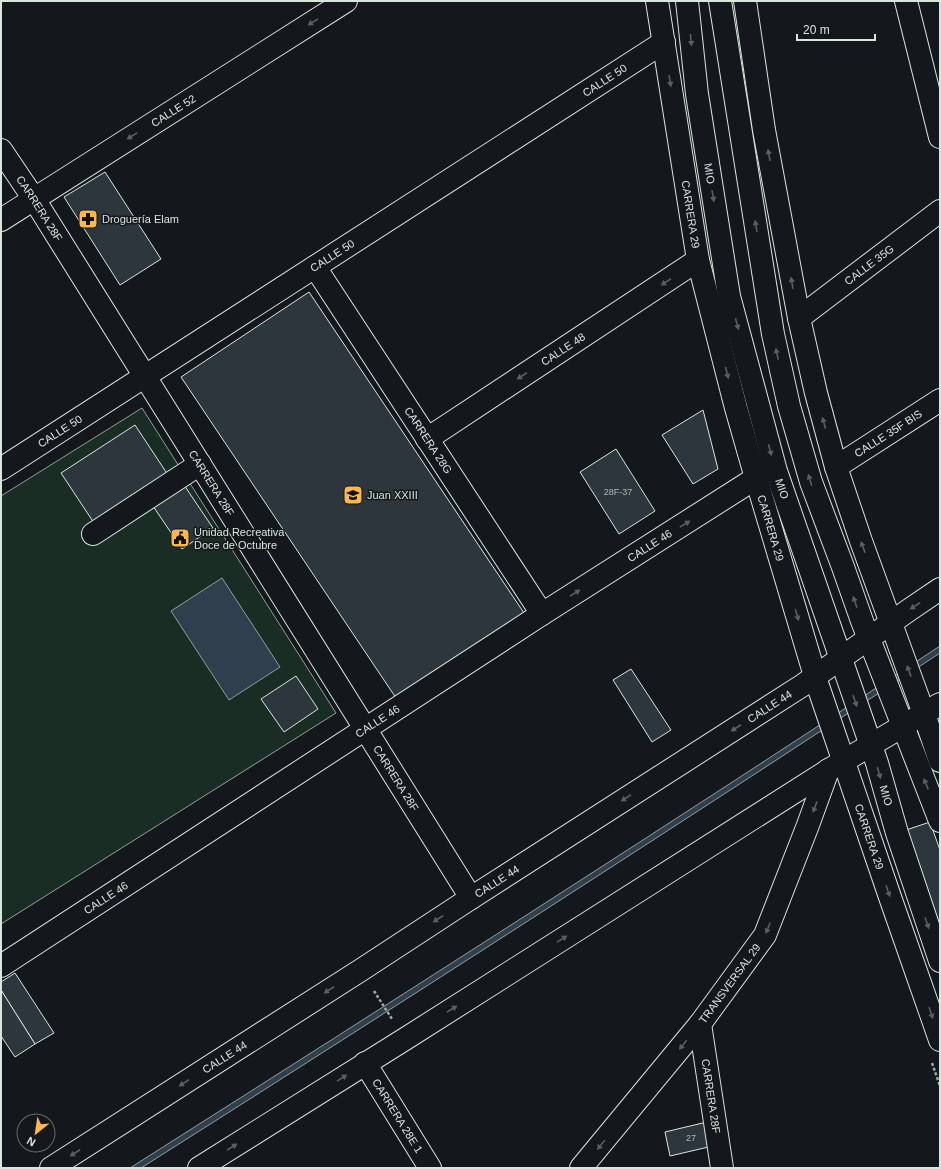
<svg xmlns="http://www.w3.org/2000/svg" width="941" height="1169" font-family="Helvetica,sans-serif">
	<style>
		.green { fill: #1a2d24; stroke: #939e99 }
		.water { fill: #2f3f4d; stroke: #939e99 }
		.building { fill: #2c363c; stroke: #d8e6dc }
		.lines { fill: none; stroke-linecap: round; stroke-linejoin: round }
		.minor-casing { stroke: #d8e6dc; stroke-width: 24 }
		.major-casing { stroke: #d8e6dc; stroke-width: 24 }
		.path { stroke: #9da8a2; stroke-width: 2.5; stroke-dasharray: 3 2; stroke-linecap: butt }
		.minor { stroke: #14181c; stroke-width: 22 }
		.major { stroke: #14181c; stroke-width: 22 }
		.oneway { fill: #59605f }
		.labels { text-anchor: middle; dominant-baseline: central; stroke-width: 3; stroke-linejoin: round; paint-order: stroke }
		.number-label { font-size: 9px; fill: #adbab4 }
		.street-label { font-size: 11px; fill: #d8e6dc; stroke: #14181c }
		.poi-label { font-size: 11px; fill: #d8e6dc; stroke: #14181c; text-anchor: start }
	</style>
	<rect width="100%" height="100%" fill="#14181c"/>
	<polygon class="green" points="142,408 336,713 1,924 1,496"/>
	<g class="water">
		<polygon points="222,578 280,667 229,700 171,611"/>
		<path d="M940,646V653C675,827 408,999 141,1168H130C401,996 672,823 940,646Z"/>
	</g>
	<g class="building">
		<polygon points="105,172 161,259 120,285 64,197"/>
		<polygon points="309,292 524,613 396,698 181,377"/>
		<polygon points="703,410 718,469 693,484 662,435"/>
		<polygon points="135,425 170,478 96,526 61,473"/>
		<polygon points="616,449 655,511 619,534 580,472"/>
		<polygon points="184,485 213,528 182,549 153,506"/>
		<polygon points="631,669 671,730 652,742 613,680"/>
		<polygon points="296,676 318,709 284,732 261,699"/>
		<polygon points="930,822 940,850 940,937 903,831"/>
		<polygon points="15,973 54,1033 35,1044 1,990 1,982"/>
		<polygon points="1,990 35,1044 15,1057 1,1036"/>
		<polygon points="711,1121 717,1145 670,1156 665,1132"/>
	</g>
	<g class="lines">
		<defs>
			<g id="minor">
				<path id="s1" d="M687,1L697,94L729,296L776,471L877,763L897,833L940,961"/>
				<polyline points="720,1 773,334 789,406 811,482 843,567 862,621 940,821"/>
				<polyline points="906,1 940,137"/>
				<path id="s2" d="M1,150L34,199L471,898"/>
				<path id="s3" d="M1,220L346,1"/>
				<path id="s4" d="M315,267L542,614"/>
				<path id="s5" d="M799,318L940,211"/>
				<path id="s6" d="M427,439L698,260"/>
				<path id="s7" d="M836,467L940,400"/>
				<path id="s8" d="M1,469L664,42"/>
				<polyline points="93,534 200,464"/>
				<path id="s9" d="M1,966L542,614L756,478"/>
				<path id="s10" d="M700,1024L722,1168"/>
				<path id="s11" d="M365,1063L430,1168"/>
				<path id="s12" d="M581,1168L700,1024L765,935L808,825L828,770"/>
			</g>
			<g id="major">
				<path id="s13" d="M657,1L698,260L736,408L756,478L818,686L890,897L940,1040"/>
				<polyline points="745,1 764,130 799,318 816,393 836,467 861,541 924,714 940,761"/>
				<path id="s14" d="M51,1168L361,970L471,898L803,685L909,610L940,589"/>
				<polyline points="199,1168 405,1039 832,768 940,704"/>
			</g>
		</defs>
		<use href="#minor" class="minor-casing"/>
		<use href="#major" class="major-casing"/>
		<g class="path">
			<polyline points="374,991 392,1019"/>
			<polyline points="932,1063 940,1086"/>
		</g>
		<use href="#minor" class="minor"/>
		<use href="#major" class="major"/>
	</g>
	<defs><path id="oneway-solid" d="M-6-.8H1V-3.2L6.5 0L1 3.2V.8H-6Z"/></defs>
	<g class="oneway">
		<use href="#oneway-solid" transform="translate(313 22) rotate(148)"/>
		<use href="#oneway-solid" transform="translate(691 40) rotate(84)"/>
		<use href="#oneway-solid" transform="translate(670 81) rotate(81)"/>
		<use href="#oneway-solid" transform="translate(132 136) rotate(148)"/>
		<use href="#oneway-solid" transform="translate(769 155) rotate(-100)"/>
		<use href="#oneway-solid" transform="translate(713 196) rotate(81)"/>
		<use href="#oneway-solid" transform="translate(756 226) rotate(-99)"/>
		<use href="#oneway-solid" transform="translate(666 282) rotate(147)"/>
		<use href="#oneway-solid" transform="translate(792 283) rotate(-100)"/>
		<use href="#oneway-solid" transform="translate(737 324) rotate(75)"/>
		<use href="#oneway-solid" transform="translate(777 354) rotate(-102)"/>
		<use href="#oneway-solid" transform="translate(727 373) rotate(76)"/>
		<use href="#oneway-solid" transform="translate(522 376) rotate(147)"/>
		<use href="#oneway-solid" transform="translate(824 423) rotate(-105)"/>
		<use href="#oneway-solid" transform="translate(770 450) rotate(75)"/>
		<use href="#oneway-solid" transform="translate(810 480) rotate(-107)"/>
		<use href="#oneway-solid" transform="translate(685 524) rotate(-32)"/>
		<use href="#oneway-solid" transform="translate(863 547) rotate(-110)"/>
		<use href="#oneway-solid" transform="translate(575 593) rotate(-32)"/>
		<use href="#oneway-solid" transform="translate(855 602) rotate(-109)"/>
		<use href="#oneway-solid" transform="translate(915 606) rotate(147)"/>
		<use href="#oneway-solid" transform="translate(797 615) rotate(74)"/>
		<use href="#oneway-solid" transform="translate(909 671) rotate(-110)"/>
		<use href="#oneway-solid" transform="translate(855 701) rotate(71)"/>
		<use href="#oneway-solid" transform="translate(736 728) rotate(147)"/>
		<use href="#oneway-solid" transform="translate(879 773) rotate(74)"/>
		<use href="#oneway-solid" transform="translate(926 784) rotate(-112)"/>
		<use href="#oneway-solid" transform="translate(626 798) rotate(147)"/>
		<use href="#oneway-solid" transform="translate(815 807) rotate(110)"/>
		<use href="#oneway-solid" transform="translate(888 891) rotate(71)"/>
		<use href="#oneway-solid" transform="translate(438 919) rotate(147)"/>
		<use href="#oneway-solid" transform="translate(927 923) rotate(71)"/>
		<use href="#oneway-solid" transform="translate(768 928) rotate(112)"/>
		<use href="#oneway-solid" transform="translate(562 939) rotate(-32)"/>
		<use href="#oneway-solid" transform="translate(329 990) rotate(147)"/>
		<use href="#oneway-solid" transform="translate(452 1009) rotate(-32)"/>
		<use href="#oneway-solid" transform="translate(931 1013) rotate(71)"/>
		<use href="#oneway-solid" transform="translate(683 1045) rotate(129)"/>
		<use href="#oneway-solid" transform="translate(342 1078) rotate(-32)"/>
		<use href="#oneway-solid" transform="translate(184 1083) rotate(147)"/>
		<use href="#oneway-solid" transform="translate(601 1145) rotate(129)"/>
		<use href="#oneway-solid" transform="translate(232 1147) rotate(-32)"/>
		<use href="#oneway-solid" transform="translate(75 1153) rotate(147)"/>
	</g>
	<defs>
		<symbol id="pharmacy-square" viewBox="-11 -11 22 22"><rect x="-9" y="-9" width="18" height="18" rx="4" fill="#ffb74d" stroke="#14181c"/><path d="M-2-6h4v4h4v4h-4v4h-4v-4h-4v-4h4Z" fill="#111"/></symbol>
		<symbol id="school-square" viewBox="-11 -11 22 22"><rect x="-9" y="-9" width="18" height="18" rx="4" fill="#ffb74d" stroke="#14181c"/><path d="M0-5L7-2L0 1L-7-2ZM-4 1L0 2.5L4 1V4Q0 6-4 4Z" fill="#111"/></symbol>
		<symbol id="civic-square" viewBox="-11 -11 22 22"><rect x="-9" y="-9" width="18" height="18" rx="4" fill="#ffb74d" stroke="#14181c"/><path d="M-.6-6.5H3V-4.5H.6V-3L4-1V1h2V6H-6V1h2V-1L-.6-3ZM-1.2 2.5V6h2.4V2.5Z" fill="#111"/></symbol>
	</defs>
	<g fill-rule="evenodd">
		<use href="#pharmacy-square" x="77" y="208" width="22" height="22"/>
		<use href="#school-square" x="342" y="484" width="22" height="22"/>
		<use href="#civic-square" x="169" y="527" width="22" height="22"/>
	</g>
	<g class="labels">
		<g class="number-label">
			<text x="618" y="492">28F-37</text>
			<text x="691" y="1138">27</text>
		</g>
		<g class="street-label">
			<text stroke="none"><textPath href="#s8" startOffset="718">CALLE 50</textPath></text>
			<text stroke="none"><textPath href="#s3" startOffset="204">CALLE 52</textPath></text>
			<text stroke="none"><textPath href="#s1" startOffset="174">MIO</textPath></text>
			<text stroke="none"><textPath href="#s2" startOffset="70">CARRERA 28F</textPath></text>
			<text stroke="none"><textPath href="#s13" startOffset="216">CARRERA 29</textPath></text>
			<text stroke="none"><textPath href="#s8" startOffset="394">CALLE 50</textPath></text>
			<text stroke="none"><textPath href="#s5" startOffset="88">CALLE 35G</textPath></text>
			<text stroke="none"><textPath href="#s6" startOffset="163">CALLE 48</textPath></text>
			<text stroke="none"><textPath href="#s8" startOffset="70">CALLE 50</textPath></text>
			<text stroke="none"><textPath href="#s7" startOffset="62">CALLE 35F BIS</textPath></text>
			<text stroke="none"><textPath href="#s4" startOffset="207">CARRERA 28G</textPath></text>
			<text stroke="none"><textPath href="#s2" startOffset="394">CARRERA 28F</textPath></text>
			<text stroke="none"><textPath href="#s1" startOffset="498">MIO</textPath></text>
			<text stroke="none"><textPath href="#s13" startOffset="540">CARRERA 29</textPath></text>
			<text stroke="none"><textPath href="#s9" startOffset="773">CALLE 46</textPath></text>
			<text stroke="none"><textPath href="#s14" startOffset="854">CALLE 44</textPath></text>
			<text stroke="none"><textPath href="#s9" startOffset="449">CALLE 46</textPath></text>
			<text stroke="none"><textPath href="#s2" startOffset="742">CARRERA 28F</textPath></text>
			<text stroke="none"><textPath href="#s1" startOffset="822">MIO</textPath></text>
			<text stroke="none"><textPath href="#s13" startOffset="864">CARRERA 29</textPath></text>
			<text stroke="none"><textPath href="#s14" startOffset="530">CALLE 44</textPath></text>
			<text stroke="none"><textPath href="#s9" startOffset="125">CALLE 46</textPath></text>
			<text stroke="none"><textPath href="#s12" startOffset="237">TRANSVERSAL 29</textPath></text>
			<text stroke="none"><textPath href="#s14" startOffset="206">CALLE 44</textPath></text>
			<text stroke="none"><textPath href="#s10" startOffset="73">CARRERA 28F</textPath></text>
			<text stroke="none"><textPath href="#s11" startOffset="62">CARRERA 28E 1</textPath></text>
		</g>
		<g class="poi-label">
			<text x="102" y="219">Droguería Elam</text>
			<text x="367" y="495">Juan XXIII</text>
			<text x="194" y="532">Unidad Recreativa<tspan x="194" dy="13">Doce de Octubre</tspan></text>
		</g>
	</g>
	<rect width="941" height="1169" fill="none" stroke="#d8e6dc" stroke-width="4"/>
	<g transform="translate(36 1133) rotate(210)"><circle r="19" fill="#14181c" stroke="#626a69"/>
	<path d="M0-3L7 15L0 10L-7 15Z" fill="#ffb74d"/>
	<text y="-6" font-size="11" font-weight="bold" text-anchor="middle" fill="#d8e6dc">N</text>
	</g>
	<path d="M797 34v6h78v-6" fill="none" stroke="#d8e6dc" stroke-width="2"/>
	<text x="803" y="34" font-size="12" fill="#d8e6dc" stroke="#14181c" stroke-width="3" paint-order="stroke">20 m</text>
</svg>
